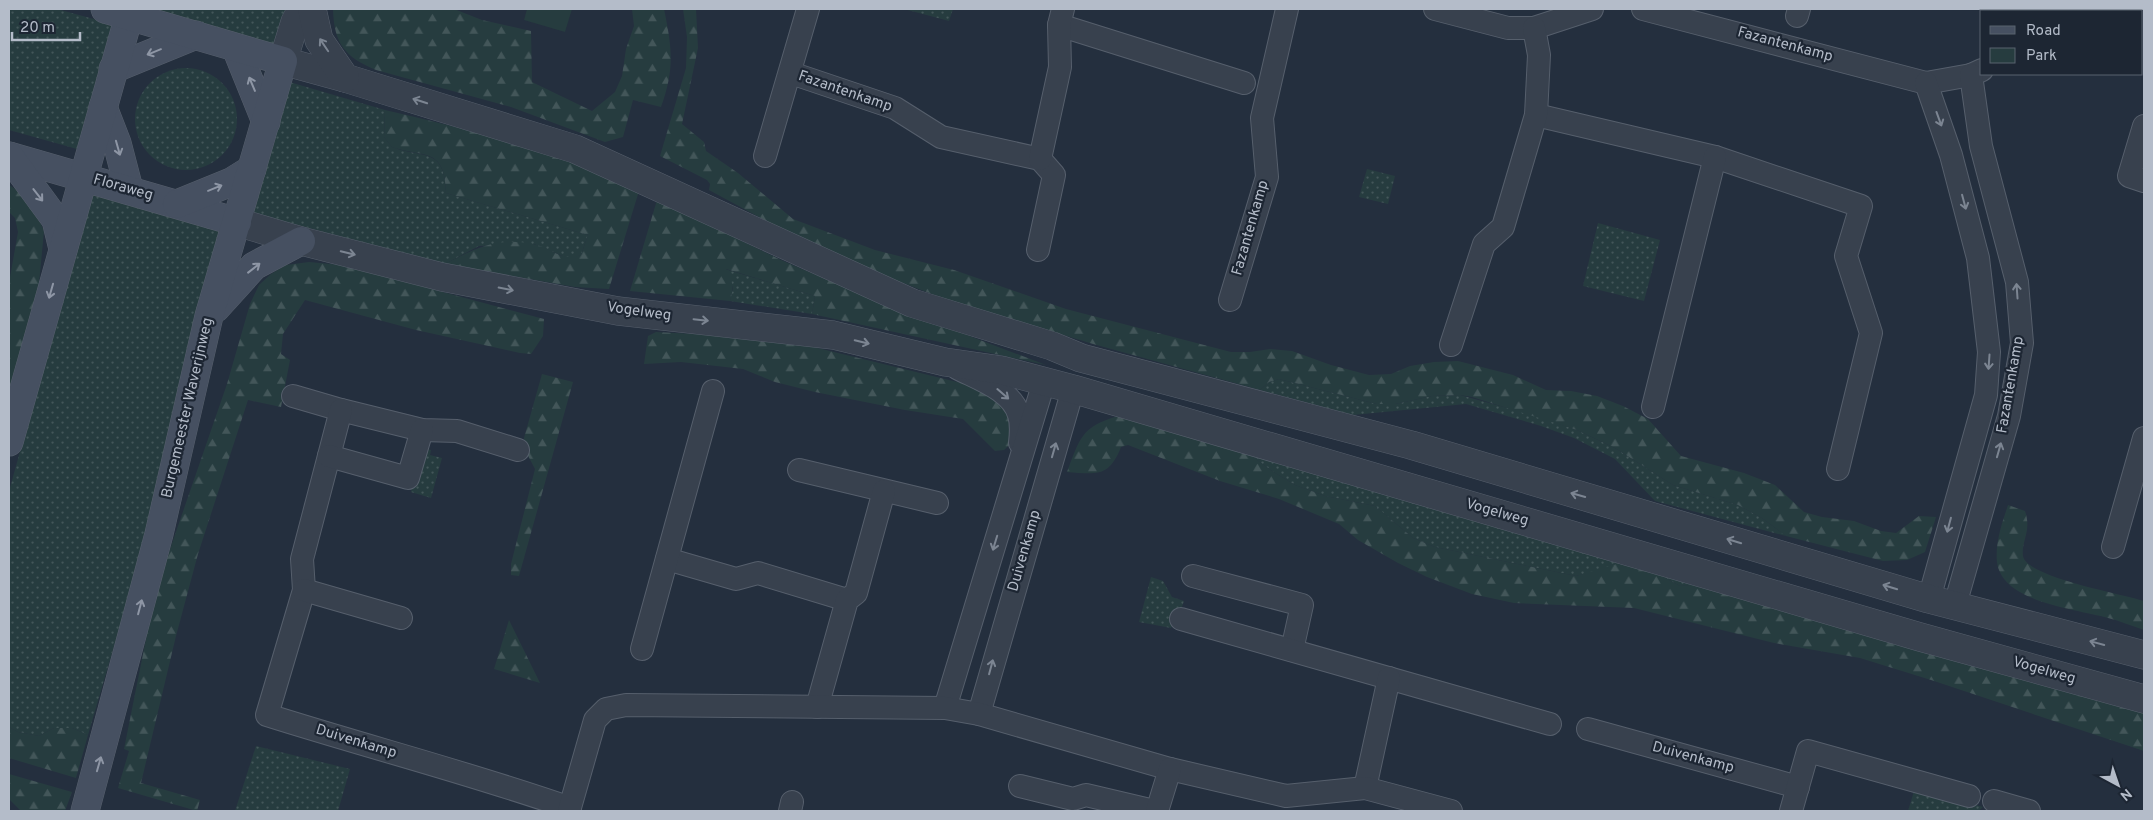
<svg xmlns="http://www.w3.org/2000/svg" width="2153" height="820" font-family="Overpass,sans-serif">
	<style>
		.green { fill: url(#green-dots) }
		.forest { fill: url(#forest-firs) }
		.pitch { fill: #263c3f }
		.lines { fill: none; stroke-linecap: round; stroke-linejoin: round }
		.minor-casing { stroke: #565f6c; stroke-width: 24 }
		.tertiary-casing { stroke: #565f6c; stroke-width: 29 }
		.secondary-casing { stroke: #565f6c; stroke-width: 29 }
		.minor { stroke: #38414e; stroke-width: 22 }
		.tertiary { stroke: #38414e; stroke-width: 28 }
		.secondary { stroke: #465061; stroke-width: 28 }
		.oneway { stroke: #7c8592 }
		.oneway2 { stroke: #8e96a5 }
		.labels { text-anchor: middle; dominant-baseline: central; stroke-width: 4.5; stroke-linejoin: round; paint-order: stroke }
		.street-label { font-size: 15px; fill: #b4bcc9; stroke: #1d2633 }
	</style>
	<defs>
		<pattern id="green-dots" width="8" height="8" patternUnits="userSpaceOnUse" patternTransform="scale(1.25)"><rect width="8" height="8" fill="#263c3f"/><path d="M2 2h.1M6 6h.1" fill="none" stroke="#435659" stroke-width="1.8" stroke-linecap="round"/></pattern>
		<pattern id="forest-firs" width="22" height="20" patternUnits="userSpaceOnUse" patternTransform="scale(1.25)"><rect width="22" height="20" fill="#263c3f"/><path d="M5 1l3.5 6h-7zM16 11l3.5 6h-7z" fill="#435659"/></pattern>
	</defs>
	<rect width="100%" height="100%" fill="#242f3e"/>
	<g class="green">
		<polygon points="9,9 57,9 112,24 77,149 9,130"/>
		<polygon points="147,9 291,9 281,48"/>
		<polygon points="904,9 953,9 949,21"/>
		<circle cx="186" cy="119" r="51"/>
		<path d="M286,81L385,110L384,137L392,147C423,159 445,146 446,193L588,235L581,255L570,259L534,244L479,246L445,264L248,212Z"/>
		<polygon points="1367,169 1395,176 1388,204 1359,197"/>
		<polygon points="93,191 221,227 144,544 88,735 72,728 54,728 39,736 18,732 9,727 9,491"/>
		<polygon points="1598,223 1660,240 1644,301 1583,286"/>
		<polygon points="725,269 815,296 812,314 730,301 733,288"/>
		<polygon points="1279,379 1377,404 1395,404 1432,396 1460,395 1533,415 1577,430 1615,448 1673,485 1738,505 1762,518 1786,536 1655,501 1615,459 1574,438 1541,426 1466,404 1353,415 1260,390 1269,382"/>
		<polygon points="423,448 431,450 430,455 442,458 431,498 411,492"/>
		<polygon points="1249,454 1701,584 1680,586 1656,573 1593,572 1576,576 1435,547 1413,538 1375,506 1325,496 1295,485 1272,471"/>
		<polygon points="1151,577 1163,581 1172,597 1184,601 1178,618 1175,617 1171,628 1139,622"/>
		<polygon points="256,746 350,769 338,811 235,811"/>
		<polygon points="1915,788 1983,807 1978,811 1908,811"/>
	</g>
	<g class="forest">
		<path d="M333,9H454L482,20L531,31L532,82L592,111L615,92L622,76L626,49L634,26L632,9H664C672,48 675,68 661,107L633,100L623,137L605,142L511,107L376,70C345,57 334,44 333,9Z"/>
		<polygon points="683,9 696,9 698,48 682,124 704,142 706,151 738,173 793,219 875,250 954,270 1066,309 1231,352 1250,352 1270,349 1292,351 1331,365 1369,375 1391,374 1410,366 1434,362 1458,361 1513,375 1546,390 1571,391 1597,396 1623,406 1648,419 1681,456 1744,473 1775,485 1804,512 1822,517 1854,521 1881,531 1896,533 1919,516 1936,517 1925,552 1907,560 1883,561 1786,536 1762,518 1738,505 1673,485 1615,448 1577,430 1472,397 1460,395 1432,396 1395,404 1377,404 1279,379 1269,382 1260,390 1093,344 945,299 882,275 796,237 709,190 710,184 707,180 660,156 686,68 687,37"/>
		<path d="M385,110C474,131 557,151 639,191L609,289L575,287L445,264C476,248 497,237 533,244C552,248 561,262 581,255L588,235L446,193C445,146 423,158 392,147L384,137Z"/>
		<polygon points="9,185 20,192 34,209 44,231 36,315 9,414 9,283 18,232 15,218 9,212"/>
		<path d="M657,200L781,260L872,299L1046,365L812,314L815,296L726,269C732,283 735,284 730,301L630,291Z"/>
		<polygon points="309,262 342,265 544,319 543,336 531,354 520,353 416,330 305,300 283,334 281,354 290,360 281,407 248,400 198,554 176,636 141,783 200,800 197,811 118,788 129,751 124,749 148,629 168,555 227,384 250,304 259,285 271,274 286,265"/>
		<polygon points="656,332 733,336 793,342 994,391 1011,410 1016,439 1004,450 995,451 963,419 905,410 815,392 775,382 743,369 681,362 644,364 648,336"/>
		<polygon points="542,374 573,382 519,576 511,575 511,564 535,469 524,448 524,438"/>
		<path d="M1118,416L1249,454L1272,471L1295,485L1325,496L1375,506L1413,538L1435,547L1576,576L1620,563L1656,573L1680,586L1701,584L2144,705V751L1931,680L1860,658L1774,643L1634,608L1514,603L1472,594L1427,577L1398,563L1358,540L1339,524L1279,499L1220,481L1128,445L1121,447C1109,478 1096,474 1067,472C1080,438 1081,427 1118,416Z"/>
		<path d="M2008,505L2025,511C2032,531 2021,541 2023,556C2026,577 2123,594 2144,601V630C2132,626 2120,621 2108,618C2077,609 2002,603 1997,562C1995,543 2002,523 2008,505Z"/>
		<polygon points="509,620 540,683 494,669"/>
		<polygon points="9,727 18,732 39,736 54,728 72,728 88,735 76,778 9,758"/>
		<polygon points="9,774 72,792 65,811 21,811 9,799"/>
	</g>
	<polygon class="pitch" points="527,9 572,9 565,32 524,20"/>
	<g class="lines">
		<defs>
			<g id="minor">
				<polyline points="1435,9 1508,28 1534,28 1592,9"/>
				<polyline points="1643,9 1926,83 1971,75 1982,70"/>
				<polyline points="2097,11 2102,9"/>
				<polyline points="1797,16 1799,9"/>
				<polyline points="1059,25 1244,83"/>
				<polyline points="791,73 895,108 941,137 1040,159 1054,175 1038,250"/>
				<polyline points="1926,83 1951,155 1978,258 1989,352 1986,395 1929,599"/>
				<polyline points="1536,115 1715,157 1861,206 1846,256 1871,333 1838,469"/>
				<polyline points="2144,126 2129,176 2144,181"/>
				<polyline points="765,156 808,9"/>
				<polyline points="1040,159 1060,67 1059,25 1063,9"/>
				<polyline points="1230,300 1267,177 1262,118 1287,9"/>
				<polyline points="1451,345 1484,244 1503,227 1536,115 1539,55 1534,28"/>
				<path d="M957,368C978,379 1012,390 1019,415C1022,424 1021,434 1020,443"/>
				<polyline points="293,396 341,410 422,430 457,431 518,450"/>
				<polyline points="1653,407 1715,157"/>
				<path d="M341,410L302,559L304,590L267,715C368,747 470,773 570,808"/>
				<polyline points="329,456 408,478 422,430"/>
				<polyline points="799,470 937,503"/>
				<polyline points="2113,547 2144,438"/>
				<polyline points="667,559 736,579 758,573 847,600"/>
				<polyline points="1193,576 1302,605 1292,650"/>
				<polyline points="304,590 401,618"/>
				<polyline points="1955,605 2009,416 2022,343 2017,282 1981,146 1971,75"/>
				<polyline points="1181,619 1550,724"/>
				<polyline points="642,649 713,391"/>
				<polyline points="817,707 847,600 856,593 884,491"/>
				<polyline points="945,708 1044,382"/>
				<polyline points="979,714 1073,389"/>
				<polyline points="1588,729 1798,787"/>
				<polyline points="1020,786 1073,799 1086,795 1154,811"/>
				<polyline points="1365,788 1389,678"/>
				<polyline points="1994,801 2029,811"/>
				<polyline points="569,811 595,720 606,709 626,705 945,708 979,714 1170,769 1286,796 1365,788 1451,811"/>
				<polyline points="790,811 792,802"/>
				<polyline points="1157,811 1170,769"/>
				<polyline points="1791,811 1808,751 1969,796"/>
			</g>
			<g id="tertiary">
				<polyline points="302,9 295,22 283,61 345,78 575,149 912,303 1052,346 1081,358 1411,445 1929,599 2144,655"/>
				<polyline points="312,9 319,40 345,78"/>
				<polyline points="237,222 301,241 442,277 618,311 833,335 945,362 1001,370 1073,389 1920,637 2144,699"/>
			</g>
			<g id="secondary">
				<polyline points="236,48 266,122"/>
				<polyline points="113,69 196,35"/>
				<polyline points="103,107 117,143 129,189"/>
				<polyline points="9,156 237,222"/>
				<polyline points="9,156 56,220 63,249"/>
				<polyline points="177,204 231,182 252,169"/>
				<polyline points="216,308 254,266 301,241"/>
				<polyline points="9,442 129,16"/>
				<polyline points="85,811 159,534 209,316 283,61 105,9"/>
			</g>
		</defs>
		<use href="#minor" class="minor-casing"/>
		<use href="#tertiary" class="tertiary-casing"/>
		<use href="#secondary" class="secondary-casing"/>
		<use href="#minor" class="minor"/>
		<use href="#tertiary" class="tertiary"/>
		<use href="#secondary" class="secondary"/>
	</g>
	<defs><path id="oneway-shaft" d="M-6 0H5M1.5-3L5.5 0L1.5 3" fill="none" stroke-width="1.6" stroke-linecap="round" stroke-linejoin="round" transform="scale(1.25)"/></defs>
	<g class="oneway">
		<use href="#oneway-shaft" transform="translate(324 45) rotate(-124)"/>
		<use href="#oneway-shaft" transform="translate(420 101) rotate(-162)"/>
		<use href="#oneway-shaft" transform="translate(1939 119) rotate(70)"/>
		<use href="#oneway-shaft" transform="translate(1964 202) rotate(75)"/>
		<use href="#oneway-shaft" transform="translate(348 253) rotate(14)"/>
		<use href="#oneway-shaft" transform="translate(506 289) rotate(11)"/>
		<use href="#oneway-shaft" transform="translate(2017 291) rotate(-94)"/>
		<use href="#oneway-shaft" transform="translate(701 320) rotate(6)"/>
		<use href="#oneway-shaft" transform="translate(862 342) rotate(13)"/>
		<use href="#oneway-shaft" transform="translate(1989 362) rotate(94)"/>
		<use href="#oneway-shaft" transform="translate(1003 394) rotate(41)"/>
		<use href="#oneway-shaft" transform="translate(1054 450) rotate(-74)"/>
		<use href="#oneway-shaft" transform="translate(1999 450) rotate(-74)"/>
		<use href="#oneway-shaft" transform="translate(1578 495) rotate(-164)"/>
		<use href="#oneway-shaft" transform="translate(1949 525) rotate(105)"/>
		<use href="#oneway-shaft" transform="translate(1734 541) rotate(-163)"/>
		<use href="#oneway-shaft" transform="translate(995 543) rotate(107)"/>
		<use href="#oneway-shaft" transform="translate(1890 587) rotate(-163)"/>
		<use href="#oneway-shaft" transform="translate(2097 643) rotate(-165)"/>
		<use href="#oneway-shaft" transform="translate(991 667) rotate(-75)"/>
	</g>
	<g class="oneway2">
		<use href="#oneway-shaft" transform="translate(154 52) rotate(158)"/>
		<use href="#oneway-shaft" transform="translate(252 84) rotate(-113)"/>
		<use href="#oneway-shaft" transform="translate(118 148) rotate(74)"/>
		<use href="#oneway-shaft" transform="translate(215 188) rotate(-22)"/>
		<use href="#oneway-shaft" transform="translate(38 195) rotate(52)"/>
		<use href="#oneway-shaft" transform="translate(254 268) rotate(-38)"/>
		<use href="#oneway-shaft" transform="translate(51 291) rotate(106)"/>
		<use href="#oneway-shaft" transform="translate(140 607) rotate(-75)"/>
		<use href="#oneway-shaft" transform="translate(99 764) rotate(-74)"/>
	</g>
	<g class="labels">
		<g class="street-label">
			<text transform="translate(1785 45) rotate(15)">Fazantenkamp</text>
			<text transform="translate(845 92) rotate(19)">Fazantenkamp</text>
			<text transform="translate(123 188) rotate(16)">Floraweg</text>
			<text transform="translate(1251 228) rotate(-74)">Fazantenkamp</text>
			<text transform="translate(639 312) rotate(8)">Vogelweg</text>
			<text transform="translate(2011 385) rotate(-80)">Fazantenkamp</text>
			<text transform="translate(188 408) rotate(-77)">Burgemeester Waverijnweg</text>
			<text transform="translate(1497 513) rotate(16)">Vogelweg</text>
			<text transform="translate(1025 551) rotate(-74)">Duivenkamp</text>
			<text transform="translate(2044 671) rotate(16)">Vogelweg</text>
			<text transform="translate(356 742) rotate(17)">Duivenkamp</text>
			<text transform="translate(1693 758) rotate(15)">Duivenkamp</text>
		</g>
	</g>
	<rect width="2153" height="820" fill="none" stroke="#b4bcc9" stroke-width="20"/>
	<rect x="1980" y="10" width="162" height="65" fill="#1d2633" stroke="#59626f"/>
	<rect x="1990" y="26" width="25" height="8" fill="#465061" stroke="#59626f"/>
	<text x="2026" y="35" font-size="15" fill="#b4bcc9">Road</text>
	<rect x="1990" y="48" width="25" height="15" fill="#263c3f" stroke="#59626f"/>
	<text x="2026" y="60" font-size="15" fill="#b4bcc9">Park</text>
	<g transform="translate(2118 785) rotate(140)" stroke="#1d2633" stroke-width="4" paint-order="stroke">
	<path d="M0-4L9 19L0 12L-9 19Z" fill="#b4bcc9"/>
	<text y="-8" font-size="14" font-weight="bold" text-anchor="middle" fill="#b4bcc9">N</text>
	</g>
	<path d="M12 32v8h68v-8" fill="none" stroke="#b4bcc9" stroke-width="2.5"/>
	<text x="20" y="32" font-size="15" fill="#b4bcc9" stroke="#1d2633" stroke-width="4" paint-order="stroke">20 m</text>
</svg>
